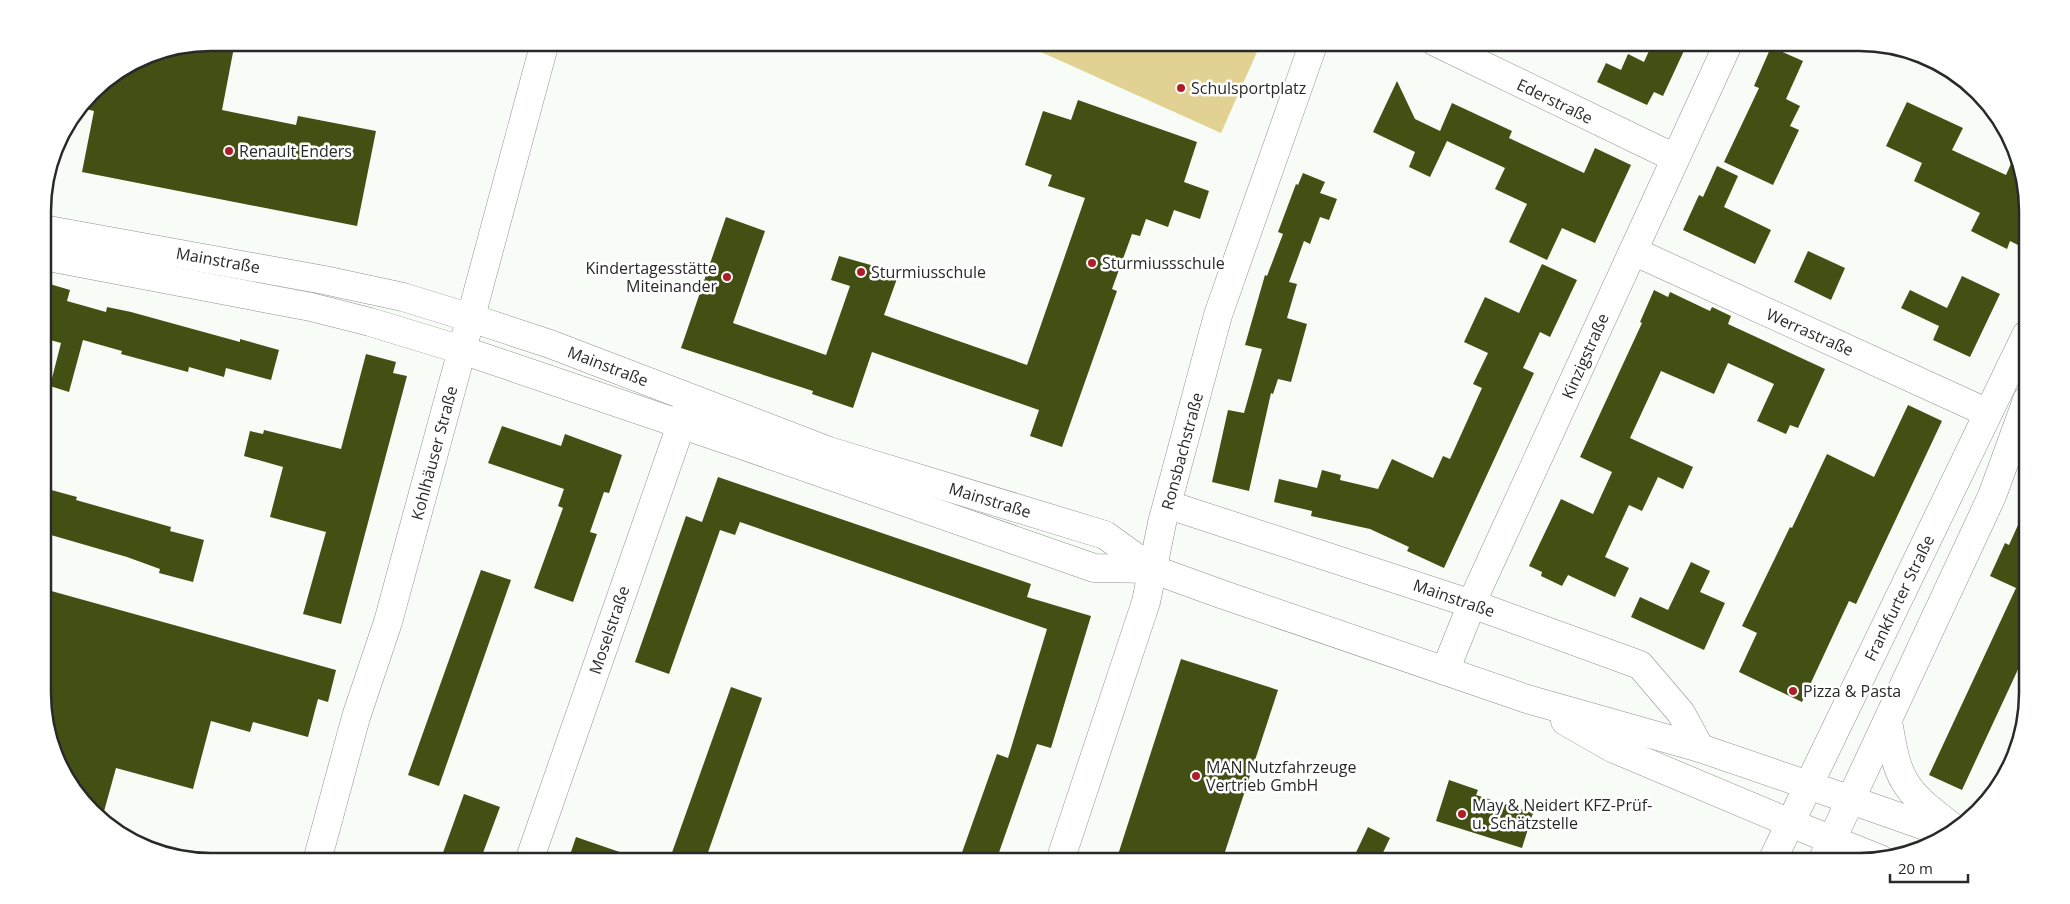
<svg xmlns="http://www.w3.org/2000/svg" width="2070" height="904" font-family="'Open Sans',sans-serif">
	<style>
		.grass { fill: #e1d293 }
		.building { fill: #435014 }
		.lines { fill: none; stroke-linecap: round; stroke-linejoin: round }
		.minor-casing { stroke: #8e938e; stroke-width: 29 }
		.tertiary-casing { stroke: #8e938e; stroke-width: 29 }
		.secondary-casing { stroke: #8e938e; stroke-width: 29 }
		.primary-casing { stroke: #8e938e; stroke-width: 29 }
		.minor { stroke: #fff; stroke-width: 28 }
		.tertiary { stroke: #fff; stroke-width: 28 }
		.secondary { stroke: #fff; stroke-width: 28 }
		.primary { stroke: #fff; stroke-width: 28 }
		.poi-dot { fill: #af1d29; stroke: #fff; stroke-width: 2 }
		.labels { text-anchor: middle; dominant-baseline: central; stroke-width: 5; stroke-linejoin: round; paint-order: stroke }
		.poi-label { font-size: 16px; fill: #282a28; stroke: #fff; text-anchor: start }
		.street-label { font-size: 16px; fill: #282a28; stroke: #fff }
		.rim { fill: none; stroke: #282a28; stroke-width: 2.5 }
	</style>
	<rect width="100%" height="100%" fill="#f8fcf7"/>
	<polygon class="grass" points="1021,43 1261,43 1221,133"/>
	<g class="building">
		<polygon points="212,42 235,42 222,110 296,125 298,116 376,131 357,226 82,172 94,111 82,108 100,85 147,55"/>
		<polygon points="1653,42 1688,42 1663,96 1654,92 1647,105 1597,82 1606,63 1621,70 1628,54 1644,62"/>
		<polygon points="1771,47 1803,61 1786,99 1800,106 1790,126 1799,130 1773,185 1724,162 1759,88 1754,86"/>
		<polygon points="1397,81 1415,119 1440,131 1452,103 1512,131 1509,138 1584,173 1595,148 1631,165 1595,243 1562,228 1547,260 1509,242 1527,204 1495,189 1505,168 1447,141 1430,177 1409,167 1415,152 1373,132"/>
		<polygon points="1078,100 1197,142 1184,182 1209,191 1200,219 1174,210 1168,227 1146,219 1140,236 1132,234 1112,289 1117,291 1062,447 1030,436 1039,410 872,352 853,408 812,394 813,391 681,348 726,217 765,231 733,323 826,355 850,286 831,280 839,256 899,273 884,315 1027,365 1085,198 1048,186 1052,175 1025,165 1043,111 1071,120"/>
		<polygon points="1907,102 1963,128 1952,150 2006,175 2013,159 2026,190 2026,234 2020,246 2010,241 2007,249 1971,231 1980,213 1914,181 1922,163 1886,146"/>
		<polygon points="1717,166 1738,176 1724,207 1771,230 1755,264 1683,230 1699,195 1703,197"/>
		<polygon points="1303,173 1325,182 1320,193 1337,199 1329,220 1320,217 1310,244 1304,241 1289,282 1297,284 1287,318 1307,324 1291,382 1278,379 1273,394 1271,393 1249,491 1212,482 1228,410 1244,413 1262,349 1245,345 1265,275 1267,276 1283,234 1278,232 1296,184 1298,185"/>
		<polygon points="1808,251 1845,268 1831,300 1794,282"/>
		<polygon points="1542,264 1577,280 1550,337 1540,332 1523,368 1534,373 1444,568 1407,551 1409,547 1370,529 1311,516 1312,511 1274,502 1279,479 1317,488 1322,470 1341,475 1340,480 1378,489 1392,459 1433,478 1443,456 1450,459 1482,388 1473,384 1488,353 1464,342 1485,297 1519,313"/>
		<polygon points="1962,276 2000,294 1970,357 1933,340 1939,326 1901,308 1910,290 1947,308"/>
		<polygon points="43,282 70,290 67,301 106,312 107,307 131,312 240,342 240,339 279,350 271,380 226,368 224,377 189,367 188,372 121,354 122,351 83,340 69,392 50,386 61,343 43,338"/>
		<polygon points="1654,290 1668,297 1670,292 1710,311 1712,307 1731,316 1728,324 1825,369 1798,428 1790,425 1786,434 1757,421 1774,384 1728,363 1714,394 1661,371 1630,438 1693,467 1683,489 1658,477 1642,511 1629,505 1605,557 1629,568 1615,597 1568,575 1562,586 1541,576 1542,572 1529,566 1561,499 1593,514 1612,472 1580,457 1642,323 1640,322"/>
		<polygon points="366,354 396,362 393,373 407,376 341,624 303,614 326,532 270,517 283,467 244,456 250,431 263,434 264,430 341,449"/>
		<polygon points="1908,405 1942,421 1856,604 1849,601 1802,702 1739,672 1757,633 1742,626 1790,527 1792,528 1827,454 1874,477"/>
		<polygon points="502,426 561,446 565,434 622,455 609,493 604,492 590,532 597,534 573,602 534,588 563,508 558,506 564,489 488,463"/>
		<polygon points="718,477 1031,584 1027,597 1091,616 1051,748 1037,744 996,861 959,861 997,754 1008,758 1047,629 740,522 735,535 720,530 669,674 635,662 686,516 702,522"/>
		<polygon points="44,488 77,497 76,500 171,527 170,531 204,540 193,582 159,573 160,569 127,557 44,533"/>
		<polygon points="2027,505 2027,650 1962,790 1929,775 2016,588 1990,576 2005,543 2009,545"/>
		<polygon points="1691,562 1710,571 1700,592 1725,603 1704,650 1631,617 1640,597 1668,610"/>
		<polygon points="481,570 511,580 439,786 408,775"/>
		<polygon points="44,589 336,670 328,702 318,699 308,737 253,722 250,732 211,721 193,789 116,768 103,815 78,796 44,715"/>
		<polygon points="1181,659 1278,690 1222,861 1116,861"/>
		<polygon points="731,687 762,698 705,861 669,861"/>
		<polygon points="1449,780 1478,790 1476,795 1533,813 1522,848 1436,821"/>
		<polygon points="464,794 500,807 480,861 440,861"/>
		<polygon points="1368,827 1390,838 1379,861 1352,861"/>
		<polygon points="576,837 637,858 636,861 568,861"/>
	</g>
	<g class="lines">
		<defs>
			<g id="minor">
				<polyline points="1435,42 1675,158"/>
				<polyline points="1633,251 1988,413"/>
				<polyline points="1169,505 1472,604 1640,665 1681,713 1700,748"/>
				<polyline points="1445,671 1478,589 1729,42"/>
				<polyline points="317,861 356,717 388,622 462,350"/>
				<polyline points="529,861 689,402"/>
				<polyline points="1060,861 1146,602 1162,523 1218,315 1314,42"/>
			</g>
			<polyline id="tertiary" points="462,350 545,42"/>
			<g id="secondary">
				<polyline points="43,229 324,280 403,297 471,318 550,344 829,451 1105,535 1152,569 1221,594 1527,699 1700,748 1808,785"/>
				<polyline points="43,256 311,307 370,322 462,350 736,443 1094,568 1152,569"/>
				<polyline points="1565,721 1612,748 1790,823"/>
			</g>
			<g id="primary">
				<path d="M1888,722C1892,741 1894,764 1905,782C1917,802 1938,815 1956,830"/>
				<polyline points="1808,785 1948,834"/>
				<polyline points="1790,823 1880,859"/>
				<polyline points="1772,861 2026,335"/>
				<polyline points="1822,861 1992,496 2027,400"/>
			</g>
		</defs>
		<use href="#minor" class="minor-casing"/>
		<use href="#tertiary" class="tertiary-casing"/>
		<use href="#secondary" class="secondary-casing"/>
		<use href="#primary" class="primary-casing"/>
		<use href="#minor" class="minor"/>
		<use href="#tertiary" class="tertiary"/>
		<use href="#secondary" class="secondary"/>
		<use href="#primary" class="primary"/>
	</g>
	<g class="poi-dot">
		<circle cx="1181" cy="88" r="5"/>
		<circle cx="229" cy="151" r="5"/>
		<circle cx="1092" cy="263" r="5"/>
		<circle cx="861" cy="272" r="5"/>
		<circle cx="727" cy="277" r="5"/>
		<circle cx="1793" cy="691" r="5"/>
		<circle cx="1196" cy="776" r="5"/>
		<circle cx="1462" cy="814" r="5"/>
	</g>
	<g class="labels">
		<g class="poi-label">
			<text x="1191" y="88">Schulsportplatz</text>
			<text x="239" y="151">Renault Enders</text>
			<text x="1102" y="263">Sturmiussschule</text>
			<text x="717" y="268" text-anchor="end">Kindertagesstätte<tspan x="717" dy="18">Miteinander</tspan></text>
			<text x="871" y="272">Sturmiusschule</text>
			<text x="1803" y="691">Pizza &amp; Pasta</text>
			<text x="1206" y="767">MAN Nutzfahrzeuge<tspan x="1206" dy="18">Vertrieb GmbH</tspan></text>
			<text x="1472" y="805">May &amp; Neidert KFZ-Prüf-<tspan x="1472" dy="18">u. Schätzstelle</tspan></text>
		</g>
		<g class="street-label">
			<text transform="translate(1555 101) rotate(26)">Ederstraße</text>
			<text transform="translate(218 260) rotate(10)">Mainstraße</text>
			<text transform="translate(1810 332) rotate(24)">Werrastraße</text>
			<text transform="translate(1585 356) rotate(-66)">Kinzigstraße</text>
			<text transform="translate(608 366) rotate(21)">Mainstraße</text>
			<text transform="translate(1182 451) rotate(-75)">Ronsbachstraße</text>
			<text transform="translate(434 453) rotate(-75)">Kohlhäuser Straße</text>
			<text transform="translate(990 500) rotate(17)">Mainstraße</text>
			<text transform="translate(1454 598) rotate(19)">Mainstraße</text>
			<text transform="translate(1899 598) rotate(-64)">Frankfurter Straße</text>
			<text transform="translate(609 630) rotate(-71)">Moselstraße</text>
		</g>
	</g>
	<path d="M0 0H2070V904H0ZM211 51H1859A160 160 0 0 1 2019 211V693A160 160 0 0 1 1859 853H211A160 160 0 0 1 51 693V211A160 160 0 0 1 211 51Z" fill="#fff" fill-rule="evenodd"/>
	<path class="rim" d="M211 51H1859A160 160 0 0 1 2019 211V693A160 160 0 0 1 1859 853H211A160 160 0 0 1 51 693V211A160 160 0 0 1 211 51Z"/>
	<path d="M1890 874v8h78v-8" fill="none" stroke="#282a28" stroke-width="2.5"/>
	<text x="1898" y="874" font-size="15" fill="#282a28" stroke="#ffffff" stroke-width="4" paint-order="stroke">20 m</text>
</svg>
